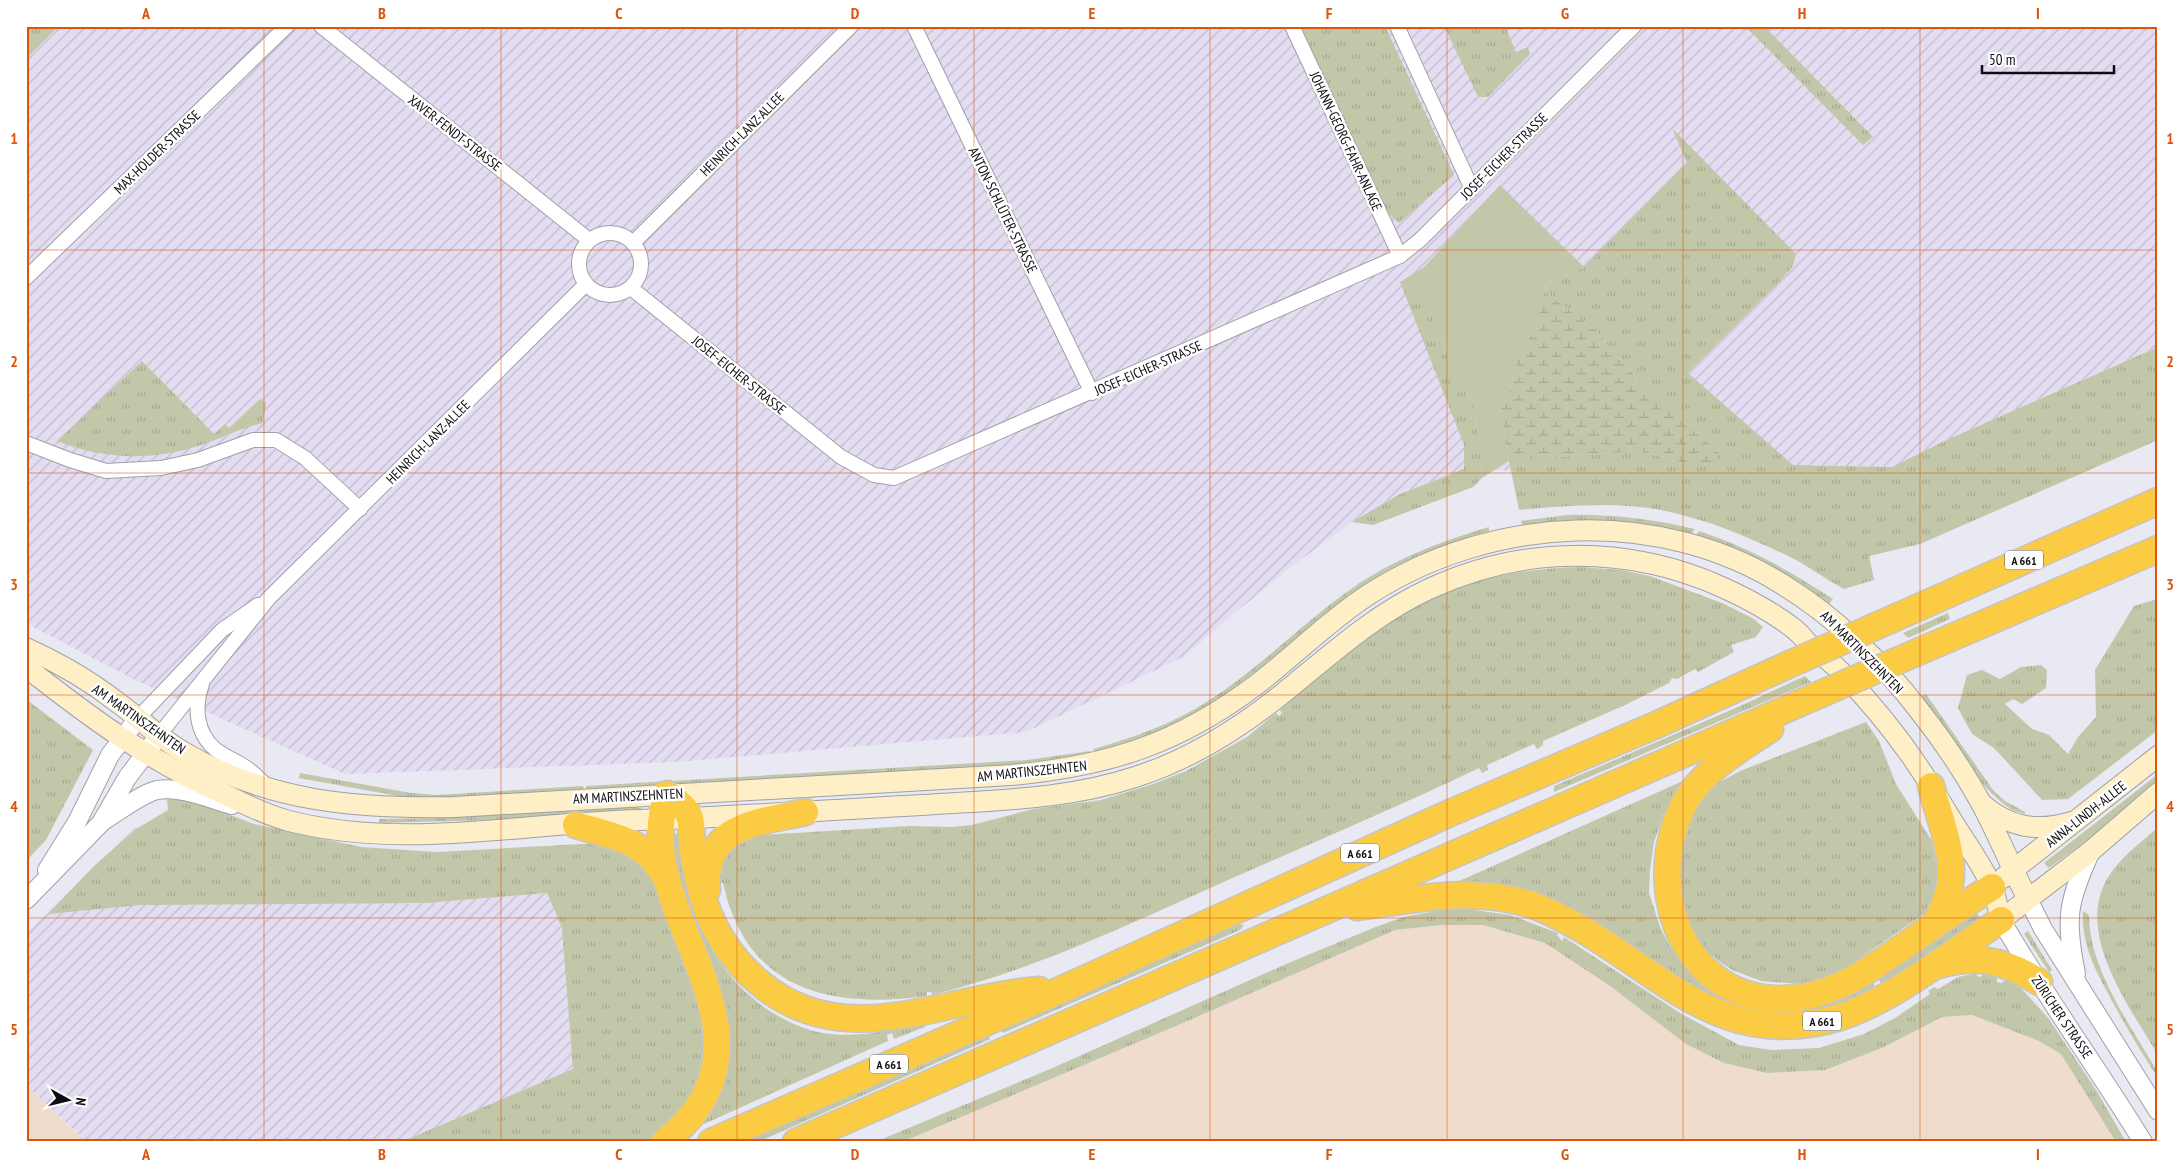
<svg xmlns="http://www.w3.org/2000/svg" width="2184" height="1168" font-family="'PT Sans Narrow',sans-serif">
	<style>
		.commercial { fill: #f0dccd }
		.industrial { fill: url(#industrial-furrows) }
		.grass { fill: url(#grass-tufts) }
		.wetland { fill: url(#wetland-marsh) }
		.garden { fill: #c3c7a9 }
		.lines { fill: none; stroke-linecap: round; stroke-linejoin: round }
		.minor-casing { stroke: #9fa0a8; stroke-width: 16 }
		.tertiary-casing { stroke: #9fa0a8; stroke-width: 20 }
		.secondary-casing { stroke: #9fa0a8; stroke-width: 22 }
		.motorway-casing { stroke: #c5c5c6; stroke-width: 29 }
		.minor { stroke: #fff; stroke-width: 14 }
		.tertiary { stroke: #fff; stroke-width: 18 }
		.secondary { stroke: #feefc7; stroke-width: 20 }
		.motorway { stroke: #fccb44; stroke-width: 26 }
		.motorway-bridge-casing { stroke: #c5c5c6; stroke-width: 29; stroke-linecap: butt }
		.motorway-bridge { stroke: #fccb44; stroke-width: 26 }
		.grid { fill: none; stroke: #dd550c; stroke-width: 1; stroke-opacity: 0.55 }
		.labels { text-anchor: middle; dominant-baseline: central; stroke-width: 5; stroke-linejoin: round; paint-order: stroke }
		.shield { fill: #fff; stroke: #565658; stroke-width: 1 }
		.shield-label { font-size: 12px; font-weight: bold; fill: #0e0e11 }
		.street-label { font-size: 14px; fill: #0e0e11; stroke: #fff }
		.neatline { fill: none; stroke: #dd550c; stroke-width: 2 }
		.grid-label { font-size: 16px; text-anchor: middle; font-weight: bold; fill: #dd550c }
	</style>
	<defs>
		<pattern id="industrial-furrows" width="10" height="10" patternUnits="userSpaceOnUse" patternTransform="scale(1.25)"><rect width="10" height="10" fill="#e4dcf1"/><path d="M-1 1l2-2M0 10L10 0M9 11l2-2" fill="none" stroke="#c2bcce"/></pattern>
		<pattern id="grass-tufts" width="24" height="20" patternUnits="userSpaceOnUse" patternTransform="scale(1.25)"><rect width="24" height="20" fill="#c3c7a9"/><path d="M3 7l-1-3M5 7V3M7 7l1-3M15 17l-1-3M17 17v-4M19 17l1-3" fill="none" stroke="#a6aa90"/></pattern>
		<pattern id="wetland-marsh" width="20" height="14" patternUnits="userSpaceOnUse" patternTransform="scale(1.25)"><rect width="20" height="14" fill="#c3c7a9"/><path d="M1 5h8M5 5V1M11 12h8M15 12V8" fill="none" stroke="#a6aa90"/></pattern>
	</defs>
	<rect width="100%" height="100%" fill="#e8e9f2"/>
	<g class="commercial">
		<polygon points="1443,925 1483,925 1545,943 1724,1063 1767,1073 1825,1070 1942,1017 1972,1015 2040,1041 2061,1054 2116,1142 902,1142 1183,1023 1395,930"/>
		<polygon points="26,1085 71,1128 87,1142 26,1142"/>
	</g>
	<g class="industrial">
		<polygon points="59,26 2158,26 2158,347 1942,442 1892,467 1793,465 1599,471 1464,470 1400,494 1352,522 1287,570 1219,626 1185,656 1026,732 675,762 345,774 133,679 26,623 26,59"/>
		<polygon points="136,827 266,880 411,904 547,893 614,1052 401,1142 87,1142 26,1085 26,933"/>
	</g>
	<g class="grass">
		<polygon points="26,26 59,26 26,59"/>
		<polygon points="1299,26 1385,26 1454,175 1399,223 1389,214 1376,192"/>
		<polygon points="1444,26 1505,26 1516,52 1528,47 1530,54 1488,97 1481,97 1477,95"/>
		<polygon points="1745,26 1764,26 1873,137 1863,145"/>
		<path d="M1672,128L1796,254L1793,266L1781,280L1688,373L1793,465L1892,467L1942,442L2158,347V440L1920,544L1869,556L1874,580L1844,589C1825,579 1807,565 1788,556C1754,540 1719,524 1682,515C1630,500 1573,505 1519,510L1509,461L1639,451L1691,465L1645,388L1595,330L1547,293L1546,284L1584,267L1687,163Z"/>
		<polygon points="1400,282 1424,298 1448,355 1473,404 1481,453 1482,478 1473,487 1373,525 1352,522 1400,494 1464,469 1464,445"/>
		<path d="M142,361L214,434L225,424L229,428L260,399L266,403L263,423C241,428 222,438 201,445C154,461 104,460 57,441Z"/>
		<path d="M1567,515C1610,514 1653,519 1695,529L1691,534C1635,519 1579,516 1522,525L1521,521Z"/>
		<path d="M1489,527V531C1448,543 1407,557 1371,580C1324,610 1285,651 1240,683C1192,718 1152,737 1095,754L1093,749C1133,738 1172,724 1208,701C1259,669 1301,624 1351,589C1394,559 1439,542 1489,527Z"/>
		<path d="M1699,531C1748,547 1790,571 1833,599L1829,604C1788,574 1745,550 1696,535Z"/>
		<path d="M1580,567L1621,570L1650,576L1722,603L1754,619L1763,627L1756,637L1731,645L1734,652L1698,672L1695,669L1677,679L1672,678L1669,683L1625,705L1543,741V745L1537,749L1534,744L1487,765L1488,770L1482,773L1479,768C1393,809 1305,846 1217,885C1125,926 1031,971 932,995L931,992H927V996C830,1009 747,991 723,883L718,882C719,852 737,843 762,835L909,826L952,827L972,825L1033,809L1101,800L1153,784L1186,771L1247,737L1276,713L1279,716L1282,713L1280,710C1331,668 1387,615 1449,591C1492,575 1534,568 1580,567Z"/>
		<polygon points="2157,599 2158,730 2068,799 2042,800 1994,748 1972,734 1958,708 1967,675 1982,670 2000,679 2021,667 2041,665 2047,670 2046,688 2022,704 2013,699 2005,704 2032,729 2049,735 2068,754 2078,737 2096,717 2095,670 2134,606"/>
		<polygon points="1948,613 1950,619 1908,638 1903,633"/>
		<polygon points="1805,676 1811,682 1554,792 1554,786 1738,707"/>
		<path d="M1926,694L1993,790L2005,801L2025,812V814C1988,809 1943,726 1921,696Z"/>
		<polygon points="26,699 93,750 46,840 26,861"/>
		<polygon points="1866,722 1879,741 1896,784 1932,841 1937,866 1937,888 1927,912 1836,974 1799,984 1761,981 1732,970 1720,962 1698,943 1674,892 1682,826 1713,786 1740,771"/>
		<polygon points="1090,751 1091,754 1037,763 586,790 586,786 1027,760"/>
		<polygon points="300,773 411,793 437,795 583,786 584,789 439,799 409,798 299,778"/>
		<polygon points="2158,774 2158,781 2090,838 2049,868 2044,863"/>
		<polygon points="1685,780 1662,819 1654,842 1650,870 1649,893 1660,927 1669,945 1684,964 1698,977 1776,1007 1976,913 1980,917 1976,922 1939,948 1881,983 1878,979 1873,983 1875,986 1851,1000 1810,1013 1765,1014 1718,1001 1649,960 1456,886 1457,882"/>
		<polygon points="167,799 193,801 254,824 361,847 437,852 580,844 609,844 636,857 651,872 705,1015 705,1068 682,1114 650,1142 401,1142 573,1069 562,928 547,893 427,903 140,905 48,914 94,866 136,829 168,810"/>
		<polygon points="634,807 641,808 642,811 493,820 379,823 379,819 442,818"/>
		<path d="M2158,827V1055C2128,1004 2069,927 2113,870C2125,854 2143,841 2158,827Z"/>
		<path d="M673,834H680C684,857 686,882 692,905C709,961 751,1010 807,1029C843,1041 887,1032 923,1023L925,1027L894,1039L892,1033L887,1035L888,1041L695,1128L718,1087L671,845Z"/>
		<polygon points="1467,909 1510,915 1558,933 1557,935 1562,941 1564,937 1680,1013 1739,1045 1771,1050 1819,1048 1864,1034 1895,1018 1930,994 1928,991 1934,987 1938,989 1958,977 1977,973 1977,976 1981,977 1983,974 1997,977 1997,982 2002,983 2005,980 2021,988 2049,1019 2096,1090 2126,1142 2116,1142 2061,1054 2039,1041 1972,1015 1942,1017 1884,1047 1825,1070 1767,1073 1724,1063 1686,1044 1610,986 1545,943 1483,925 1443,925 1395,930 1183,1023 902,1142 875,1142 1048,1070 1286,964 1378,926 1404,917 1441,910"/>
		<path d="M2083,911L2089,915C2089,970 2132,1027 2158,1073V1078C2143,1055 2129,1032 2116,1008C2099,976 2081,948 2083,911Z"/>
		<polygon points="1238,924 1244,925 1240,930 1003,1033 1000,1029"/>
		<polygon points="2028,931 2052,970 2049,972 2024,934"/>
		<polygon points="988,1034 990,1039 758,1142 745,1142"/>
	</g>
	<polygon class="wetland" points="1546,284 1547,293 1595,330 1645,388 1719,453 1714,462 1691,465 1639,451 1509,461 1500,407 1509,393 1520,351 1535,330"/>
	<polygon class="garden" points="1500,185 1584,267 1546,284 1535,330 1520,351 1509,393 1500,407 1509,461 1482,478 1481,453 1473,404 1448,355 1424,298 1400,282 1423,268"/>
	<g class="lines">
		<defs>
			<g id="minor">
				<polyline points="321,26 589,240"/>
				<polyline points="914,26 1092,393"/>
				<polyline points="1292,26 1400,256"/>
				<polyline points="1397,26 1472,189"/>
				<circle cx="610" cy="264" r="31"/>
				<polyline points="634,242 851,26"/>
				<polyline points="26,278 287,26"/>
				<polyline points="631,288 841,457 874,475 894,478 1400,256 1420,240 1634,26"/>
				<polyline points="26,443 70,460 106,471 161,468 198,460 253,440 276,440 305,458 360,509"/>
				<path d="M202,684C194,707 196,733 215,749C224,756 236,761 245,767C253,772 259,779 266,785"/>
				<polyline points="138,718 222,630 258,605"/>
				<polyline points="159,735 269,598 586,284"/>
			</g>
			<g id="tertiary">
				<path d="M103,821C118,812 141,794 157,790C181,786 210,799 232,805"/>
				<polyline points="47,870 77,822 110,755 138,718"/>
				<polyline points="2028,899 2043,929 2158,1111"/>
				<polyline points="26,900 101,823 127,778 154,742"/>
				<path d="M2001,920C2045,996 2097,1067 2143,1142"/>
				<path d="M2076,974C2065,919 2067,903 2091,851"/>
			</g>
			<g id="secondary">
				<path d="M26,648C57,662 90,681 117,702C138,717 156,735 177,748C264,802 357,809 455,807L1012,775C1108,766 1178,744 1256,685C1294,656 1328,621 1368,595C1491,515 1660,506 1785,586C1835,617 1883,663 1918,709C1941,738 1963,770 1981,803C1998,834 2011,868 2028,899"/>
				<path d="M26,667C92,719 149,761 226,795C246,805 267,815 289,821C404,850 522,823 639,820C733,817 827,810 922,805C993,800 1066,800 1135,777C1189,760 1237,730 1282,694C1329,656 1373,615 1429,589C1523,545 1629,545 1724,588C1748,599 1772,612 1793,628C1805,638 1798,633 1809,644C1820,654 1833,663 1843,674C1883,715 1916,759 1945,809C1960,835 1980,860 1992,887C1996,897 1998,909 2001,920L2091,851L2158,793"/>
				<path d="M1982,804C2010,828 2037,832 2071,822"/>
				<polyline points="2003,878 2158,756"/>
			</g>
			<g id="motorway">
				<polyline points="1890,620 2158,501"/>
				<polyline points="1920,651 2158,549"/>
				<path d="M1770,729C1742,748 1708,767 1689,796C1678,812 1672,833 1669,852C1657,937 1716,1016 1808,996C1845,988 1873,967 1904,946C1933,926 1962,906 1992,887"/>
				<path d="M1931,786C1938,813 1951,844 1951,873C1951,891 1943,908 1935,924"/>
				<path d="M576,825C616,838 643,838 665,877"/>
				<path d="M707,890C703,824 757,823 805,812"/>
				<path d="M1357,907C1413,900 1473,886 1529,904C1547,909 1563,919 1580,928C1669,980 1727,1051 1840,1017C1893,1000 1954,951 2001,920"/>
				<path d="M1939,965C1976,954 2007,961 2039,982"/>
				<path d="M664,1142C677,1132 689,1120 698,1107C765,1007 630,902 667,794C675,800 687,808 690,818C692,826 691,837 692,845C694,864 699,883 704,901C715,934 734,962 761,984C846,1054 945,997 1039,990"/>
				<polyline points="711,1142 1067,987 1450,813 1656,725 1790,664"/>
				<polyline points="796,1142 1823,693"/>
			</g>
		</defs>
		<use href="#minor" class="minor-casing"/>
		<use href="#tertiary" class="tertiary-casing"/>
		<use href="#secondary" class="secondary-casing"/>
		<use href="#motorway" class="motorway-casing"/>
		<use href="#minor" class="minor"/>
		<use href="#tertiary" class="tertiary"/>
		<use href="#secondary" class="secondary"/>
		<use href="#motorway" class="motorway"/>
		<defs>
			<g id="motorway-bridge">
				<polyline points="1790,664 1890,620"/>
				<polyline points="1823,693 1920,651"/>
			</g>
		</defs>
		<use href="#motorway-bridge" class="motorway-bridge-casing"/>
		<use href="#motorway-bridge" class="motorway-bridge"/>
	</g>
	<path class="grid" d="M264,26V1142M501,26V1142M737,26V1142M974,26V1142M1210,26V1142M1447,26V1142M1683,26V1142M1920,26V1142M26,250H2158M26,473H2158M26,695H2158M26,918H2158"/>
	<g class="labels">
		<g class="shield">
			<rect x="2005" y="550.5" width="38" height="19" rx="4"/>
			<rect x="1341" y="843.5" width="38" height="19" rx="4"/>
			<rect x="1803" y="1011.5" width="38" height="19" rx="4"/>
			<rect x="870" y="1054.5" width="38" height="19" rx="4"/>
		</g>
		<g class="shield-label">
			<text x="2024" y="560">A 661</text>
			<text x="1360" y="853">A 661</text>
			<text x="1822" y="1021">A 661</text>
			<text x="889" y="1064">A 661</text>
		</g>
		<g class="street-label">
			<text transform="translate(455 133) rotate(38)">XAVER-FENDT-STRASSE</text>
			<text transform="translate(742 134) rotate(-45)">HEINRICH-LANZ-ALLEE</text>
			<text transform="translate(1346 141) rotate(65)">JOHANN-GEORG-FAHR-ANLAGE</text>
			<text transform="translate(157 152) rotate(-44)">MAX-HOLDER-STRASSE</text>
			<text transform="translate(1504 156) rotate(-45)">JOSEF-EICHER-STRASSE</text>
			<text transform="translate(1003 210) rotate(64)">ANTON-SCHLÜTER-STRASSE</text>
			<text transform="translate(1148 368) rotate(-24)">JOSEF-EICHER-STRASSE</text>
			<text transform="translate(739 375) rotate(39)">JOSEF-EICHER-STRASSE</text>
			<text transform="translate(428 442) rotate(-45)">HEINRICH-LANZ-ALLEE</text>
			<text transform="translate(1862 652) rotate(45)">AM MARTINSZEHNTEN</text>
			<text transform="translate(139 719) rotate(35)">AM MARTINSZEHNTEN</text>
			<text transform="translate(1032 771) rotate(-6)">AM MARTINSZEHNTEN</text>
			<text transform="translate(628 796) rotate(-3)">AM MARTINSZEHNTEN</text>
			<text transform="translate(2086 814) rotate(-38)">ANNA-LINDH-ALLEE</text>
			<text transform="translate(2062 1017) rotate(56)">ZÜRICHER STRASSE</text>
		</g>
	</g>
	<rect width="2184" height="1168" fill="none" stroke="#ffffff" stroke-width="55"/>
	<g transform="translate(68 1100) rotate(98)" stroke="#ffffff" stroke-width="4" paint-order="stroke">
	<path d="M0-4L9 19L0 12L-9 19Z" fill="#0e0e11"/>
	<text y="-8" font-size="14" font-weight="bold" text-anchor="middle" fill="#0e0e11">N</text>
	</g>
	<path d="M1982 65v8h132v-8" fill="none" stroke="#0e0e11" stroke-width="2.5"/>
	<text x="1989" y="65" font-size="15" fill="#0e0e11" stroke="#ffffff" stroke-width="4" paint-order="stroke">50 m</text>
	<rect x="28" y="28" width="2128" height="1112" class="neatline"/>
	<g class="grid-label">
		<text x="146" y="19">A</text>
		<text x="382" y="19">B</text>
		<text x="619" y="19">C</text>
		<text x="855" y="19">D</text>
		<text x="1092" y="19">E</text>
		<text x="1329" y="19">F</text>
		<text x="1565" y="19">G</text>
		<text x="1802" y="19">H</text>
		<text x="2038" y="19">I</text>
		<text x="14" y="144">1</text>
		<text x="2170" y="144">1</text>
		<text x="14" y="367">2</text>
		<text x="2170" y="367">2</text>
		<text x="14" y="590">3</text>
		<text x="2170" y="590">3</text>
		<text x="14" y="812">4</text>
		<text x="2170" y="812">4</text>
		<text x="14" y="1035">5</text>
		<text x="2170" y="1035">5</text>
		<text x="146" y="1160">A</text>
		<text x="382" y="1160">B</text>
		<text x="619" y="1160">C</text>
		<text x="855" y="1160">D</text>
		<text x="1092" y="1160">E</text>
		<text x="1329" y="1160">F</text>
		<text x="1565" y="1160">G</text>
		<text x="1802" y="1160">H</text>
		<text x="2038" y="1160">I</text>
	</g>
</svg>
